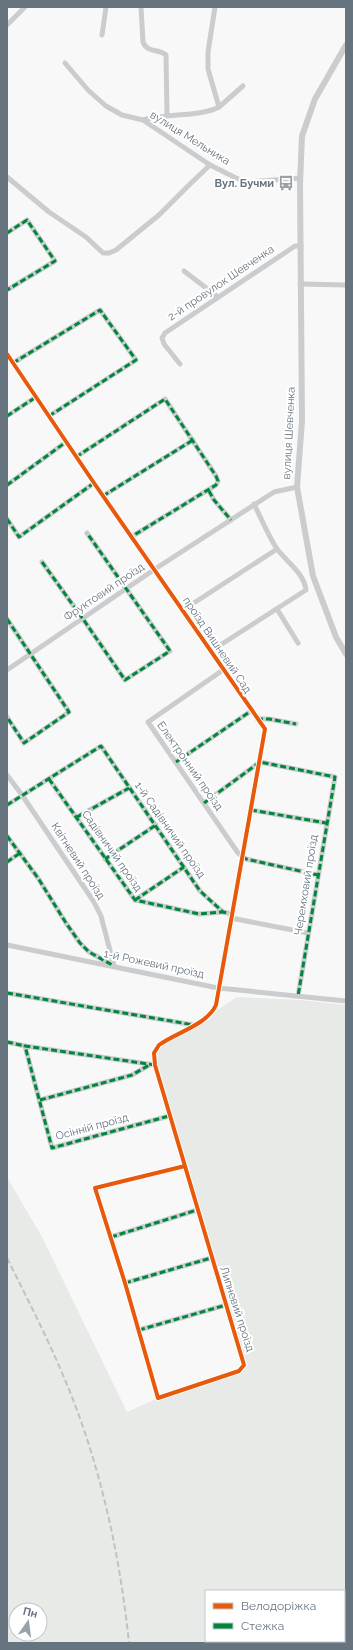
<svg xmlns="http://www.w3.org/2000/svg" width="353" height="1650" font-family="Raleway,sans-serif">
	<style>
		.green { fill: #e7eae6; fill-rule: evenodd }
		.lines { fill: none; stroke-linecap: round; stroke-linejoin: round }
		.minor { stroke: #cbcccd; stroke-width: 5 }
		.tertiary { stroke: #cbcccd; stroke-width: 6 }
		.rail { stroke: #c1c2c4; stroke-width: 2; stroke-dasharray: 6 3; stroke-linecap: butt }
		.quiet { stroke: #00873e; stroke-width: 3; stroke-dasharray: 6 3; stroke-linecap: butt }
		.cycleway-casing { stroke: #fff; stroke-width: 6 }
		.cycleway { stroke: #e8590c; stroke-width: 4 }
		.labels { text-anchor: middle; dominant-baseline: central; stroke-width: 4; stroke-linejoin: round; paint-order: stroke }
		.street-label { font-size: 11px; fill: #667480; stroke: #fff }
		.poi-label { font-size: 11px; font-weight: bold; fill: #667480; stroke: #fff; text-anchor: end }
	</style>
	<rect width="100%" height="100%" fill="#f8f8f8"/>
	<path class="green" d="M237,997L300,1000L346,1005V1643H7V1177L42,1237L127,1412L158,1398L239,1371L244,1365L155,1065V1051ZM206,1591H344V1641H206ZM16,1610H40V1634H16Z"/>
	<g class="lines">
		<g class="minor">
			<path d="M141,7L143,42C148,54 158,48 166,55L167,115"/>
			<polyline points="215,7 208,52 208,69 219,107 243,86"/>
			<polyline points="7,25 25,7"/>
			<polyline points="102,35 106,7"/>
			<polyline points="65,63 88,90 106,106 122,115 143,120 210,165 236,178 248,182 300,178"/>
			<path d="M143,120C165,113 201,117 219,107"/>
			<polyline points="7,177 49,212 86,237 103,253 109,253 116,250 159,215 188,186 210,165"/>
			<polyline points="7,233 27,220 55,261 7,290"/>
			<polyline points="184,271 218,297"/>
			<polyline points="300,284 346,285"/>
			<path d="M7,354L94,483L265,729L216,1005C207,1025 175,1033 159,1045L154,1053L155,1065L244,1365L239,1371L158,1398L125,1283L95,1188L185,1166"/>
			<polyline points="13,363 100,310 136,360 49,416"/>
			<polyline points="180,364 164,344 162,338 165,333 295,246 301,246"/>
			<polyline points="7,416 36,397"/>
			<polyline points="76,457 165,399 216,476 218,481 216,485 131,537"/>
			<polyline points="7,485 66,442"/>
			<polyline points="209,491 214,500 231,520"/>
			<polyline points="103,496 193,440"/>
			<polyline points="7,519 19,537 94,483"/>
			<polyline points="42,562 83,619 125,680 170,651 87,533"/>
			<polyline points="277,609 298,643"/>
			<polyline points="183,610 277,549"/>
			<polyline points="7,619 69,712 24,743 7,717"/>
			<path d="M211,651L306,590C304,573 287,562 277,549C269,537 261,518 254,504"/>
			<polyline points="7,670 155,569 274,492 297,487"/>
			<polyline points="223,670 148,722 238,853 246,859 318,875"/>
			<polyline points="257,719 269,719 296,724"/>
			<polyline points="176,762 251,711"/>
			<polyline points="7,775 22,795 94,902 101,916 114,966"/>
			<polyline points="49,779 135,900 199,914 223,912"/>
			<polyline points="204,803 260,762 335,777 298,996"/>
			<polyline points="7,805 101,746 200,891 223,912 232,914"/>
			<polyline points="251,810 326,823"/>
			<polyline points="77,817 129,788"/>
			<polyline points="7,836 38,878 66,923 80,943 89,952 109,963"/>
			<polyline points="105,859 156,825"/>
			<polyline points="7,862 20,853"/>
			<polyline points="135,900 184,867"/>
			<polyline points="231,918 308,933"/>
			<polyline points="7,945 218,988 346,1001"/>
			<polyline points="7,993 194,1025"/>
			<polyline points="7,1042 25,1046"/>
			<polyline points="155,1065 25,1046 52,1148 169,1116"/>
			<polyline points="40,1100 132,1075 151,1064"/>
			<polyline points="111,1237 197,1210"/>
			<polyline points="125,1283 211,1258"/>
			<polyline points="139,1330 226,1305"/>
		</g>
		<polyline class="tertiary" points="346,45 315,99 302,136 300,183 302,421 297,487 313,576 336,637 346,654"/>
		<path class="rail" d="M7,1258C28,1300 50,1343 68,1387C101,1468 120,1556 129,1643"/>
		<g class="quiet">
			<polyline points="7,233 27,220 55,261 7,290"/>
			<polyline points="13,363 100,310 136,360 49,416"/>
			<polyline points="7,416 36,397"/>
			<polyline points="76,457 165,399 216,476 218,481 216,485 131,537"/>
			<polyline points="7,485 66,442"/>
			<polyline points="209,491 214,500 231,520"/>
			<polyline points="103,496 193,440"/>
			<polyline points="7,519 19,537 94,483"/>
			<polyline points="42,562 83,619 125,680 170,651 87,533"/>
			<polyline points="7,619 69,712 24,743 7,717"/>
			<polyline points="257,719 269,719 296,724"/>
			<polyline points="176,762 251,711"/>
			<polyline points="49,779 135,900 199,914 223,912"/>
			<polyline points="204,803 260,762 335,777 298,996"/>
			<polyline points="7,805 101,746 200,891 223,912 232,914"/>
			<polyline points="251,810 326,823"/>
			<polyline points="77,817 129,788"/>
			<polyline points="7,836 38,878 66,923 80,943 89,952 114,966"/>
			<polyline points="243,856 246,859 318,875"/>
			<polyline points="105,859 156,825"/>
			<polyline points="7,862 20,853"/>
			<polyline points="135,900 184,867"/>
			<polyline points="7,993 194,1025"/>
			<polyline points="7,1042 25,1046"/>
			<polyline points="155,1065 25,1046 52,1148 169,1116"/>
			<polyline points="40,1100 132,1075 151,1064"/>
			<polyline points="111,1237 197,1210"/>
			<polyline points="125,1283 211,1258"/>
			<polyline points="139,1330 226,1305"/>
		</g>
		<defs>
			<path id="cycleway" d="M7,354L94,483L265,729L216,1005C207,1025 175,1033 159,1045L154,1053L155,1065L244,1365L239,1371L158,1398L125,1283L95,1188L185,1166"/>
		</defs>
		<use href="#cycleway" class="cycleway-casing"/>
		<use href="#cycleway" class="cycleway"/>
	</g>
	<defs>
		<symbol id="bus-bare" viewBox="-9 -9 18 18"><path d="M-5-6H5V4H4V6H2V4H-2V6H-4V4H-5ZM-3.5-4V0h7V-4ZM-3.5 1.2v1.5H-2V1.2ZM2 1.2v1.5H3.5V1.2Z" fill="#99a2aa" stroke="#fff" stroke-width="2.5" paint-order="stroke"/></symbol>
	</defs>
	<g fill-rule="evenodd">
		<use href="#bus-bare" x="275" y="172" width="22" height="22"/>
	</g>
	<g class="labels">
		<g class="street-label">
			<text transform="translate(190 138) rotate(32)">вулиця Мельника</text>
			<text transform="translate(221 283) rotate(-34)">2-й провулок Шевченка</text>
			<text transform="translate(289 433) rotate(-87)">вулиця Шевченка</text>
			<text transform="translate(104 592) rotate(-34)">Фруктовий проїзд</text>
			<text transform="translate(217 645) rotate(56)">проїзд Вишневий Сад</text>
			<text transform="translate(190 766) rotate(55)">Електронний проїзд</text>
			<text transform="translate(170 830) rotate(55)">1-й Садівничий проїзд</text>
			<text transform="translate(112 851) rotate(55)">Садівничий проїзд</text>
			<text transform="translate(78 861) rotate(57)">Квітневий проїзд</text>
			<text transform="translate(306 885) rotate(-81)">Черемховий проїзд</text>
			<text transform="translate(154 964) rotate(12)">1-й Рожевий проїзд</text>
			<text transform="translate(92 1127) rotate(-15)">Осінній проїзд</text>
			<text transform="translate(237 1309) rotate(72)">Липневий проїзд</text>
		</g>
		<g class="poi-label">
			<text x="274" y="183">Вул. Бучми</text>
		</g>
	</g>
	<rect width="353" height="1650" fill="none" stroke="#667480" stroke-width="16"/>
	<rect x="205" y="1590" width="140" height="52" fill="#ffffff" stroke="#c2c7cc"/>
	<rect x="213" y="1603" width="20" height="6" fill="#e8590c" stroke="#c2c7cc"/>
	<text x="241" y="1610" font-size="12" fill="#667480">Велодоріжка</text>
	<rect x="213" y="1623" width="20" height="6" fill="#00873e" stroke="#c2c7cc"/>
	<text x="241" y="1630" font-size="12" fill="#667480">Стежка</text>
	<g transform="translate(28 1622) rotate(14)"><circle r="19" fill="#ffffff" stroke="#c2c7cc"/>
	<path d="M0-3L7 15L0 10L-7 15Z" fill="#99a2aa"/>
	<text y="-6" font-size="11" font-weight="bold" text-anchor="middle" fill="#667480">Пн</text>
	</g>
</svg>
